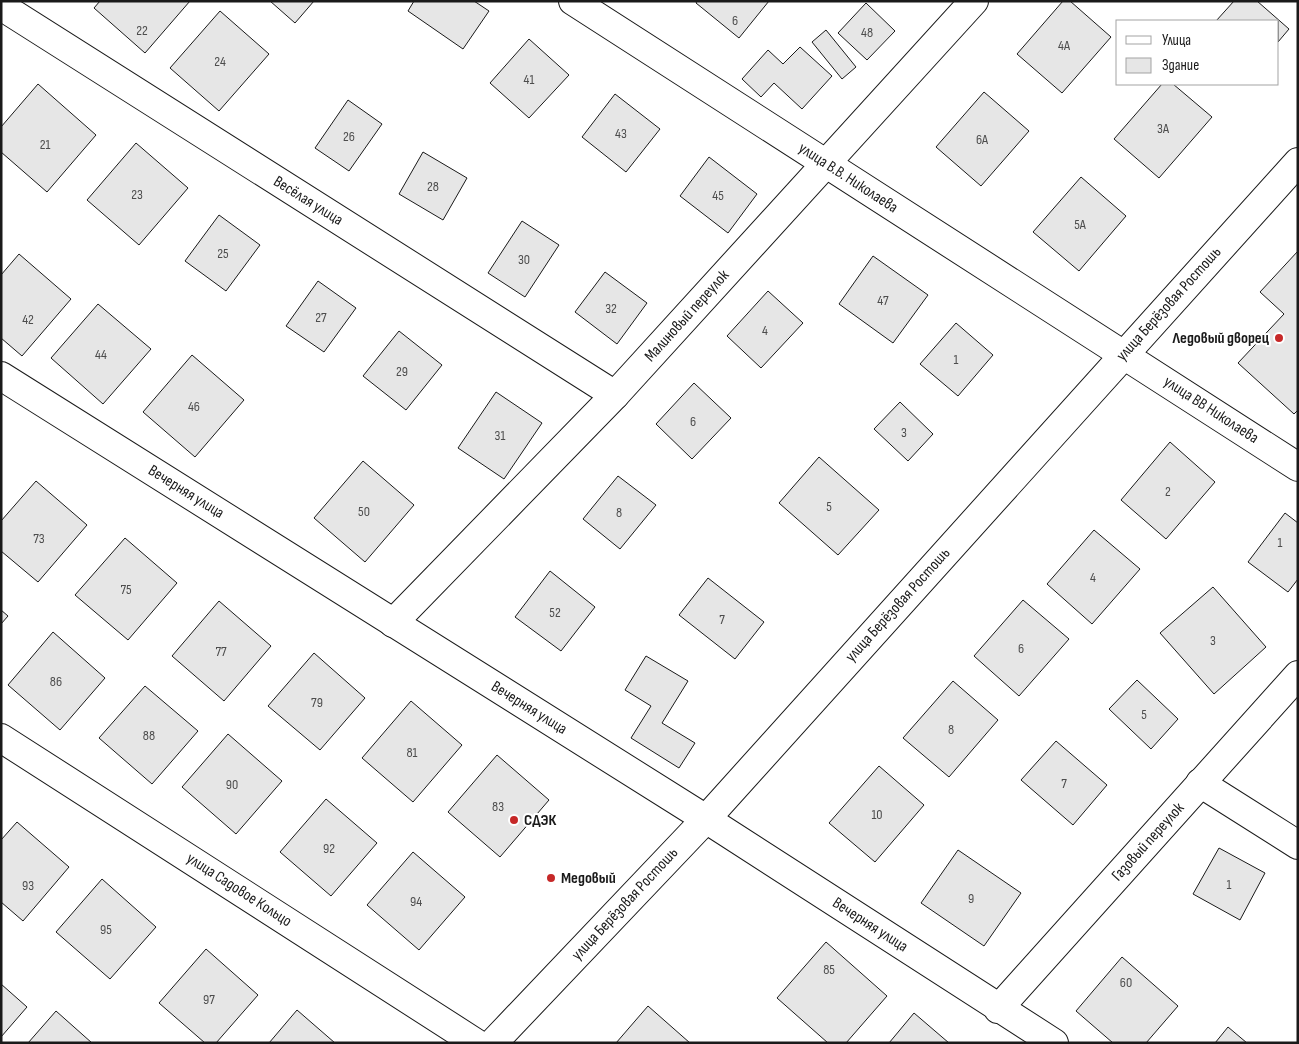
<svg xmlns="http://www.w3.org/2000/svg" width="1299" height="1044" font-family="'Sofia Sans Condensed',sans-serif">
	<style>
		.building { fill: #e6e6e6; stroke: #1a1a1a }
		.lines { fill: none; stroke-linecap: round; stroke-linejoin: round }
		.minor-casing { stroke: #1a1a1a; stroke-width: 30 }
		.minor { stroke: #fff; stroke-width: 28 }
		.poi-dot { fill: #c62828; stroke: #fff; stroke-width: 2 }
		.labels { text-anchor: middle; dominant-baseline: central; stroke-width: 4; stroke-linejoin: round; paint-order: stroke }
		.number-label { font-size: 14px; fill: #4d4d4d }
		.street-label { font-size: 16px; fill: #1a1a1a; stroke: #fff }
		.poi-label { font-size: 16px; font-weight: bold; fill: #1a1a1a; stroke: #fff; text-anchor: start }
	</style>
	<rect width="100%" height="100%" fill="#fff"/>
	<g class="building">
		<polygon points="100,1 190,1 145,53 94,8"/>
		<polygon points="270,1 314,1 295,23"/>
		<polygon points="414,1 474,1 489,11 463,49 408,11"/>
		<polygon points="697,1 769,1 739,38 696,3"/>
		<polygon points="1063,1 1070,1 1111,37 1062,93 1017,54"/>
		<polygon points="1234,1 1257,1 1289,29 1278,42 1278,21 1216,21"/>
		<polygon points="866,3 895,31 867,60 838,33"/>
		<polygon points="220,11 269,54 219,111 170,68"/>
		<polygon points="826,30 856,67 842,79 812,42"/>
		<polygon points="529,39 569,75 529,118 490,83"/>
		<polygon points="800,47 832,76 802,109 774,83 761,97 742,79 768,50 783,64"/>
		<polygon points="38,84 96,135 47,192 1,152 1,127"/>
		<polygon points="1162,84 1173,84 1212,117 1159,178 1114,139"/>
		<polygon points="984,92 1029,131 981,186 936,147"/>
		<polygon points="615,94 660,129 626,172 582,137"/>
		<polygon points="348,100 382,124 349,171 315,148"/>
		<polygon points="136,143 188,188 139,245 87,200"/>
		<polygon points="423,152 467,178 443,220 399,194"/>
		<polygon points="709,157 757,194 728,233 680,196"/>
		<polygon points="1081,177 1126,216 1079,271 1033,232"/>
		<polygon points="219,215 260,245 226,291 185,261"/>
		<polygon points="522,221 559,245 525,297 488,273"/>
		<polygon points="1298,251 1298,410 1294,414 1238,363 1284,314 1260,292"/>
		<polygon points="19,254 71,299 22,356 1,338 1,275"/>
		<polygon points="873,256 928,295 893,343 839,304"/>
		<polygon points="605,272 647,303 617,344 575,312"/>
		<polygon points="318,281 356,308 324,352 286,326"/>
		<polygon points="768,291 803,323 761,368 727,336"/>
		<polygon points="98,304 151,349 103,404 51,358"/>
		<polygon points="956,323 993,355 958,396 920,364"/>
		<polygon points="399,331 442,365 406,410 363,376"/>
		<polygon points="192,355 244,400 195,457 143,412"/>
		<polygon points="694,383 731,418 692,459 656,424"/>
		<polygon points="496,392 542,423 504,479 458,448"/>
		<polygon points="900,402 933,434 908,461 874,429"/>
		<polygon points="1170,442 1215,482 1166,539 1121,500"/>
		<polygon points="819,457 879,510 838,555 779,503"/>
		<polygon points="363,461 414,505 365,562 314,518"/>
		<polygon points="618,476 656,505 620,549 583,519"/>
		<polygon points="36,481 87,525 38,582 1,551 1,521"/>
		<polygon points="1285,513 1298,523 1298,579 1288,592 1248,562"/>
		<polygon points="1094,530 1140,569 1092,624 1047,584"/>
		<polygon points="125,538 177,583 128,640 75,595"/>
		<polygon points="550,571 595,607 561,651 515,617"/>
		<polygon points="708,578 764,622 735,659 679,615"/>
		<polygon points="1213,587 1266,647 1214,694 1160,633"/>
		<polygon points="1023,600 1069,639 1019,696 974,656"/>
		<polygon points="219,601 271,646 224,701 172,656"/>
		<polygon points="1,610 8,616 1,624"/>
		<polygon points="53,632 105,678 60,730 8,685"/>
		<polygon points="314,653 365,698 320,750 268,706"/>
		<polygon points="646,656 688,681 662,723 695,743 679,768 631,738 651,706 625,690"/>
		<polygon points="1137,680 1178,719 1151,749 1109,709"/>
		<polygon points="953,681 998,720 949,777 903,738"/>
		<polygon points="145,686 198,731 152,784 99,738"/>
		<polygon points="411,701 462,745 413,802 362,758"/>
		<polygon points="228,734 282,781 236,834 182,787"/>
		<polygon points="1056,741 1107,785 1073,825 1021,780"/>
		<polygon points="497,755 549,800 500,857 448,812"/>
		<polygon points="879,766 924,805 875,862 829,823"/>
		<polygon points="326,799 377,843 331,896 280,852"/>
		<polygon points="17,822 69,867 23,921 1,902 1,840"/>
		<polygon points="1219,848 1265,873 1240,920 1193,894"/>
		<polygon points="958,850 1021,893 984,946 921,903"/>
		<polygon points="413,852 465,897 419,950 367,905"/>
		<polygon points="102,879 156,927 110,979 56,932"/>
		<polygon points="826,942 887,996 846,1043 828,1043 777,998"/>
		<polygon points="206,949 258,995 216,1043 205,1043 159,1003"/>
		<polygon points="1122,957 1178,1006 1146,1043 1113,1043 1076,1011"/>
		<polygon points="1,984 27,1007 1,1037"/>
		<polygon points="648,1006 690,1043 616,1043"/>
		<polygon points="297,1010 335,1043 269,1043"/>
		<polygon points="56,1011 92,1043 28,1043"/>
		<polygon points="914,1013 949,1043 889,1043"/>
		<polygon points="1228,1027 1247,1043 1215,1043"/>
	</g>
	<g class="lines">
		<defs>
			<g id="minor">
				<polyline points="573,1 1298,467"/>
				<polyline points="1,6 615,395"/>
				<polyline points="1,376 706,819 1054,1043"/>
				<polyline points="393,623 615,395 974,1"/>
				<polyline points="1,738 476,1043"/>
				<polyline points="1200,783 1298,845"/>
				<polyline points="998,1009 1298,675"/>
				<polyline points="493,1043 706,819 1298,162"/>
			</g>
		</defs>
		<use href="#minor" class="minor-casing"/>
		<use href="#minor" class="minor"/>
	</g>
	<g class="poi-dot">
		<circle cx="1279" cy="338" r="5"/>
		<circle cx="514" cy="820" r="5"/>
		<circle cx="551" cy="878" r="5"/>
	</g>
	<g class="labels">
		<g class="number-label">
			<text x="735" y="20">6</text>
			<text x="142" y="30">22</text>
			<text x="867" y="32">48</text>
			<text x="1064" y="45">4А</text>
			<text x="220" y="61">24</text>
			<text x="529" y="79">41</text>
			<text x="1163" y="128">3А</text>
			<text x="621" y="133">43</text>
			<text x="349" y="136">26</text>
			<text x="982" y="139">6А</text>
			<text x="45" y="144">21</text>
			<text x="433" y="186">28</text>
			<text x="137" y="194">23</text>
			<text x="718" y="195">45</text>
			<text x="1080" y="224">5А</text>
			<text x="223" y="253">25</text>
			<text x="524" y="259">30</text>
			<text x="883" y="300">47</text>
			<text x="611" y="308">32</text>
			<text x="321" y="317">27</text>
			<text x="28" y="319">42</text>
			<text x="765" y="330">4</text>
			<text x="101" y="354">44</text>
			<text x="956" y="359">1</text>
			<text x="402" y="371">29</text>
			<text x="194" y="406">46</text>
			<text x="693" y="421">6</text>
			<text x="904" y="432">3</text>
			<text x="500" y="435">31</text>
			<text x="1168" y="491">2</text>
			<text x="829" y="506">5</text>
			<text x="364" y="511">50</text>
			<text x="619" y="512">8</text>
			<text x="39" y="538">73</text>
			<text x="1280" y="542">1</text>
			<text x="1093" y="577">4</text>
			<text x="126" y="589">75</text>
			<text x="555" y="612">52</text>
			<text x="722" y="619">7</text>
			<text x="1213" y="640">3</text>
			<text x="1021" y="648">6</text>
			<text x="221" y="651">77</text>
			<text x="56" y="681">86</text>
			<text x="317" y="702">79</text>
			<text x="1144" y="714">5</text>
			<text x="951" y="729">8</text>
			<text x="149" y="735">88</text>
			<text x="412" y="752">81</text>
			<text x="1064" y="783">7</text>
			<text x="232" y="784">90</text>
			<text x="498" y="806">83</text>
			<text x="877" y="814">10</text>
			<text x="329" y="848">92</text>
			<text x="1229" y="884">1</text>
			<text x="28" y="885">93</text>
			<text x="971" y="898">9</text>
			<text x="416" y="901">94</text>
			<text x="106" y="929">95</text>
			<text x="829" y="969">85</text>
			<text x="1126" y="982">60</text>
			<text x="209" y="999">97</text>
		</g>
		<g class="street-label">
			<text transform="translate(848 178) rotate(33)">улица В.В. Николаева</text>
			<text transform="translate(308 201) rotate(32)">Весёлая улица</text>
			<text transform="translate(1169 304) rotate(-48)">улица Берёзовая Ростошь</text>
			<text transform="translate(687 316) rotate(-48)">Малиновый переулок</text>
			<text transform="translate(1211 410) rotate(33)">улица ВВ Николаева</text>
			<text transform="translate(186 492) rotate(32)">Вечерняя улица</text>
			<text transform="translate(898 605) rotate(-48)">улица Берёзовая Ростошь</text>
			<text transform="translate(529 708) rotate(32)">Вечерняя улица</text>
			<text transform="translate(1148 842) rotate(-48)">Газовый переулок</text>
			<text transform="translate(239 890) rotate(33)">улица Садовое Кольцо</text>
			<text transform="translate(625 904) rotate(-47)">улица Берёзовая Ростошь</text>
			<text transform="translate(870 925) rotate(33)">Вечерняя улица</text>
		</g>
		<g class="poi-label">
			<text x="1269" y="338" text-anchor="end">Ледовый дворец</text>
			<text x="524" y="820">СДЭК</text>
			<text x="561" y="878">Медовый</text>
		</g>
	</g>
	<rect width="1299" height="1044" fill="none" stroke="#1a1a1a" stroke-width="5"/>
	<rect x="1116" y="20" width="162" height="65" fill="#ffffff" stroke="#a3a3a3"/>
	<rect x="1126" y="36" width="25" height="8" fill="#ffffff" stroke="#a3a3a3"/>
	<text x="1162" y="45" font-size="15" fill="#1a1a1a">Улица</text>
	<rect x="1126" y="58" width="25" height="15" fill="#e6e6e6" stroke="#a3a3a3"/>
	<text x="1162" y="70" font-size="15" fill="#1a1a1a">Здание</text>
</svg>
